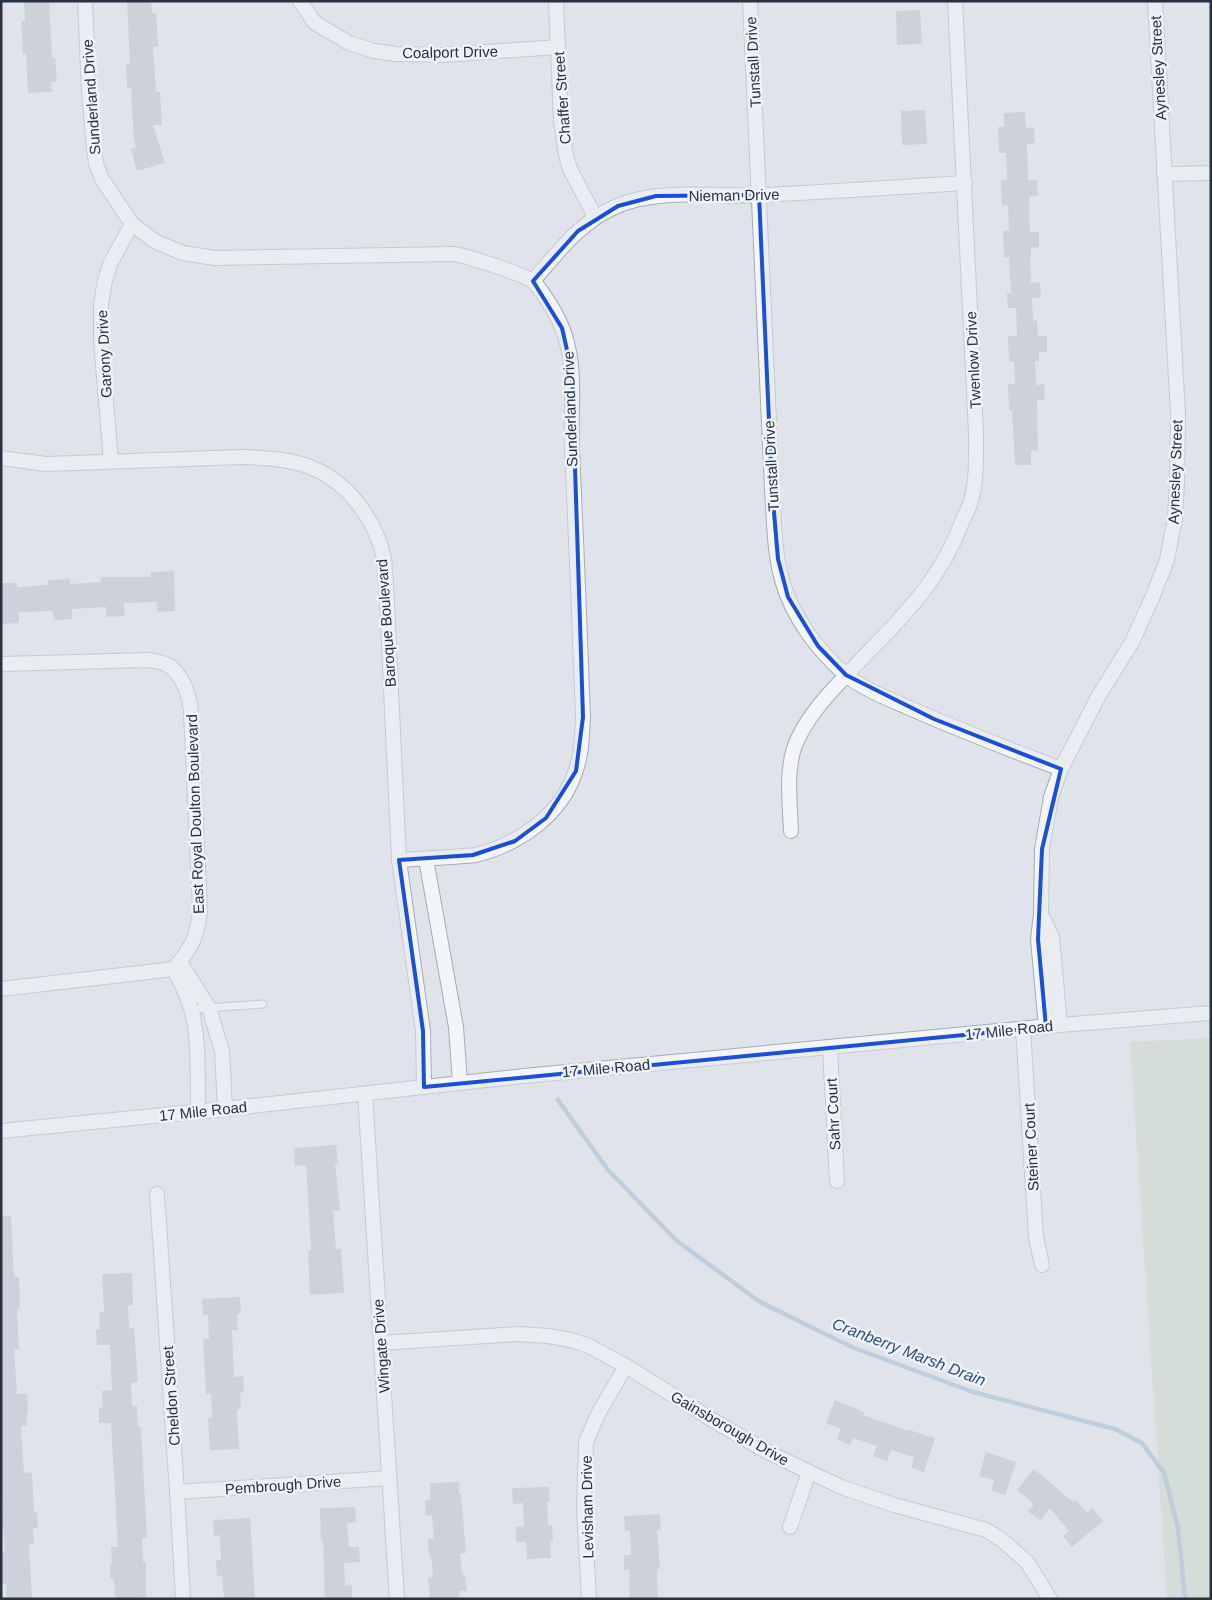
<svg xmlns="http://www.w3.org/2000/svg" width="1212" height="1600" font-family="Helvetica,sans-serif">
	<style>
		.green { fill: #c6d5c0 }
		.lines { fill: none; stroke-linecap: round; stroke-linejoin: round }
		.stream { stroke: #97b3cd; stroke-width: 4.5 }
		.building { fill: #b6bdc8 }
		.service-casing { stroke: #a5abb5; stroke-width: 9 }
		.minor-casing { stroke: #a5abb5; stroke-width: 16 }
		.service { stroke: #f3f5f8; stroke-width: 7 }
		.minor { stroke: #f3f5f8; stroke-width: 14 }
		.marked { fill: none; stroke: #1d4ed8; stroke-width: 4; stroke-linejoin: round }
		.labels { text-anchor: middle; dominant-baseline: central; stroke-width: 5; stroke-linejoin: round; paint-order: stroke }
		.street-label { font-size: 15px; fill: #273243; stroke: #eff3f7 }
		.water-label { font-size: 16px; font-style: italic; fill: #2d517a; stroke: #eff3f7 }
	</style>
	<rect width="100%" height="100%" fill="#e0e4ea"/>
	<polygon class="green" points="1211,1038 1211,1599 1167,1599 1130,1042"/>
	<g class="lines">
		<polyline class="stream" points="558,1100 608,1170 677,1241 760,1302 854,1348 973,1392 1115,1429 1142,1443 1164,1473 1178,1528 1185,1599"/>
	</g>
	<g class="building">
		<polygon points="24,1 49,1 52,58 55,58 57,82 51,82 52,92 28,93 26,54 23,54 21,21 25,21"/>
		<polygon points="127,1 151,1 152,13 156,13 158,46 153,47 156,92 160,92 162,125 153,125 165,163 137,171 131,149 136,147 134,140 131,88 127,88 126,64 130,64"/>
		<polygon points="920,10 922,44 897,45 896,11"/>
		<polygon points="925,110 927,144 902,145 901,111"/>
		<polygon points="1025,112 1026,128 1034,127 1035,143 1027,144 1028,180 1037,180 1038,196 1029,196 1030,232 1039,232 1039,247 1031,248 1031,256 1030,256 1031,283 1040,282 1041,298 1032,298 1033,321 1037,320 1038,336 1047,336 1047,352 1039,352 1039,361 1035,361 1036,385 1044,384 1045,400 1037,400 1038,450 1031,451 1031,465 1015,465 1012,410 1009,410 1008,384 1015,384 1014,362 1009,362 1008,336 1017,336 1016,308 1008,308 1007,293 1011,293 1009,257 1004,257 1003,231 1009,231 1008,205 1002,206 1001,180 1007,180 1006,153 999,153 998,127 1004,127 1004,113"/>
		<polygon points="174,571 175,611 157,612 157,602 124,603 125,616 106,617 106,607 72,609 72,619 54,620 53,611 19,612 19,623 1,624 1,583 17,583 17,587 48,585 48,580 70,579 70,584 101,582 101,577 151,577 151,572"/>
		<polygon points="336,1145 338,1164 335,1164 340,1210 333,1211 336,1249 341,1249 344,1293 310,1295 308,1251 311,1250 306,1165 295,1166 294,1148"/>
		<polygon points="1,1216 11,1216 14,1277 19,1277 20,1309 17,1309 19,1349 14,1349 17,1394 27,1394 28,1414 26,1414 27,1426 21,1426 24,1473 32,1472 34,1512 37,1512 38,1528 33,1528 34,1544 29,1544 32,1599 7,1599 6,1584 2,1585 1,1552 5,1552 4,1529 1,1529 1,1513 3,1513 1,1485"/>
		<polygon points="132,1273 133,1305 128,1305 129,1328 134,1328 138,1382 131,1383 132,1406 137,1406 138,1427 141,1427 147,1538 142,1538 143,1562 146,1562 146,1597 115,1599 114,1579 110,1579 110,1564 112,1564 111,1547 118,1547 111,1423 99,1423 99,1408 103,1407 102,1391 112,1390 110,1345 97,1345 96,1329 100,1329 99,1313 104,1312 102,1274"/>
		<polygon points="240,1297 241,1314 237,1314 238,1330 232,1330 234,1377 243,1376 244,1392 240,1393 241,1409 237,1409 239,1449 210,1450 208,1418 212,1418 211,1394 206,1394 203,1339 209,1339 208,1315 203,1315 202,1299"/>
		<polygon points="835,1400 864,1412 863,1415 906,1430 906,1429 935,1438 924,1472 911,1468 914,1457 891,1450 887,1461 873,1456 877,1446 853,1438 850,1445 837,1439 841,1429 826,1423"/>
		<polygon points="986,1452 1016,1462 1005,1495 991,1491 994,1480 979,1476"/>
		<polygon points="1034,1469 1073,1502 1076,1500 1087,1513 1092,1508 1103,1521 1072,1547 1063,1536 1069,1531 1050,1508 1040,1521 1028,1511 1034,1504 1017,1490"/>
		<polygon points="459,1482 459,1494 461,1494 466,1553 460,1553 462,1575 465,1575 467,1591 459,1591 460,1599 430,1599 428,1578 433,1578 431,1555 429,1555 428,1539 434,1539 432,1515 426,1516 425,1500 430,1500 430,1483"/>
		<polygon points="549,1487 550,1502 547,1502 548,1525 552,1525 553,1541 550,1541 551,1558 527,1559 526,1542 516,1542 516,1527 524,1526 523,1503 513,1504 512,1488"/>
		<polygon points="355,1507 356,1522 347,1523 349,1547 359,1547 360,1562 344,1563 345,1586 352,1585 352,1599 325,1599 323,1541 321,1541 320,1508"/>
		<polygon points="660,1514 661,1530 657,1530 660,1569 657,1569 658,1599 630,1599 629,1570 624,1570 624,1555 631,1555 630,1530 625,1531 624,1516"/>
		<polygon points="250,1518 255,1599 224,1599 222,1576 217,1576 216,1560 221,1560 220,1535 214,1536 213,1520"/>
	</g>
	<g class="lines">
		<defs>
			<polyline id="service" points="192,1009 263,1004"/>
			<g id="minor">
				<path d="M85,1L89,93L94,149L96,164L102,179L132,224L156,242L183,253L215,258L454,254C466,256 528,275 535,283C549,301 562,321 567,343C576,376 570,415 572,449C576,538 580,628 583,717C582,735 582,753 576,770C562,815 519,844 476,855C468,856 460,856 453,857C435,858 417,859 399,860"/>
				<polyline points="300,1 315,23 349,43 374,51 396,54 443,55 558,47"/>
				<polyline points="556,1 561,122 566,155 570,169 595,217"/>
				<path d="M750,1L772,489C774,519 774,551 782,580C792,616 817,650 845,674C859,687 888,699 905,706C956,729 1009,749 1061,769"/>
				<polyline points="1164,174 1211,173"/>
				<path d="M533,281C558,252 581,221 617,206C661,188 714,197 760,195C829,192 897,187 965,183"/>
				<path d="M1,458L46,464L242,457C267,458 294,459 317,470C351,486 377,523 384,559C385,567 385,575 386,582L399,860L423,1031L424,1087"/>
				<polyline points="111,461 101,340 101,304 105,280 111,262 132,224"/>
				<path d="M1,664L149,660C156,661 167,663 172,668C184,679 190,697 191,713L200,911C196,942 192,945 174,969"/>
				<path d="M791,831C790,804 786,774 794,748C805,717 832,690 855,666C899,620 939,584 962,522C965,515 969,508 971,501C977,479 976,456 976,433L955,1"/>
				<polyline points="426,859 456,1027 460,1083"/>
				<polyline points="1041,914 1042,849 1051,797 1061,769 1098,697 1132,642 1152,598 1167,560 1175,518 1177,483 1178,414 1155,1"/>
				<polyline points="180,962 209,1008 222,1051 225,1109"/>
				<path d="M174,969C180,982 187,994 191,1008C200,1041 197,1077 198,1112"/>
				<polyline points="1,989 174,969"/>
				<polyline points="1046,1027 1038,939 1041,914 1052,937 1060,1025"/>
				<polyline points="1023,1029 1036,1237 1042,1265"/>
				<polyline points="830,1048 837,1181"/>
				<polyline points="365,1094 397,1599"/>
				<polyline points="1,1131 225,1109 524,1076 1060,1025 1211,1013"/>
				<polyline points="157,1194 177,1492 183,1599"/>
				<polyline points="381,1343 519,1334 548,1336 571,1340 589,1346 626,1366 711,1419 762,1449 809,1472 844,1488 894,1505 986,1530 1002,1540 1027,1562 1050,1599"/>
				<polyline points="177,1492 389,1478"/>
				<polyline points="790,1527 809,1472"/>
				<polyline points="589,1599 584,1510 586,1442 598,1414 626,1366"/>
			</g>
		</defs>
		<use href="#service" class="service-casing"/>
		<use href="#minor" class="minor-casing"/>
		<use href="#service" class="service"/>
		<use href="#minor" class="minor"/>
	</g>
	<path d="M0 0H1212V1600H0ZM759,195L772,489L778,559L788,597L818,646L846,675L934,719L1061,769L1042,849L1038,939L1046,1027L424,1087L423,1031L399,860L473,855L515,841L546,818L576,771L583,717L572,372L562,328L533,281L578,231L618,206L656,196Z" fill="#e0e4ea" fill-opacity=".55" fill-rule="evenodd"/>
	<path class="marked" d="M759,195L772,489L778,559L788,597L818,646L846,675L934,719L1061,769L1042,849L1038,939L1046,1027L424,1087L423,1031L399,860L473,855L515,841L546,818L576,771L583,717L572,372L562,328L533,281L578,231L618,206L656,196Z"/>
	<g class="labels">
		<g class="street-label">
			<text transform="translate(450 52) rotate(-1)">Coalport Drive</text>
			<text transform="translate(753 62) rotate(-93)">Tunstall Drive</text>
			<text transform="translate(1158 68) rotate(-93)">Aynesley Street</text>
			<text transform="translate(91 97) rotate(-94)">Sunderland Drive</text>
			<text transform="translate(562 98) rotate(-94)">Chaffer Street</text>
			<text transform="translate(734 195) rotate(-1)">Nieman Drive</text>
			<text transform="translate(104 354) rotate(-93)">Garony Drive</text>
			<text transform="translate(973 360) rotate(-93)">Twenlow Drive</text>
			<text transform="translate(570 409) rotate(-92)">Sunderland Drive</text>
			<text transform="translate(771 466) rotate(-93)">Tunstall Drive</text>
			<text transform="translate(1175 472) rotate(-88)">Aynesley Street</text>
			<text transform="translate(386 623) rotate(-94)">Baroque Boulevard</text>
			<text transform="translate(195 814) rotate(-92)">East Royal Doulton Boulevard</text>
			<text transform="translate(1009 1030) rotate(-6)">17 Mile Road</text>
			<text transform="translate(606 1068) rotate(-5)">17 Mile Road</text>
			<text transform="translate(203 1111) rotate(-6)">17 Mile Road</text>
			<text transform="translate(833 1114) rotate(-93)">Sahr Court</text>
			<text transform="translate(1031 1147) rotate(-93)">Steiner Court</text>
			<text transform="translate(381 1346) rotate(-94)">Wingate Drive</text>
			<text transform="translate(171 1396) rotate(-94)">Cheldon Street</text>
			<text transform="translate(730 1428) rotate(30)">Gainsborough Drive</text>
			<text transform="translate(283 1485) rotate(-4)">Pembrough Drive</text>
			<text transform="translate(587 1507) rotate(-91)">Levisham Drive</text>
		</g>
		<g class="water-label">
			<text transform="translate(909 1352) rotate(21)">Cranberry Marsh Drain</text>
		</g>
	</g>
	<rect width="1212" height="1600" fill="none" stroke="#273243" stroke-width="5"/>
</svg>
